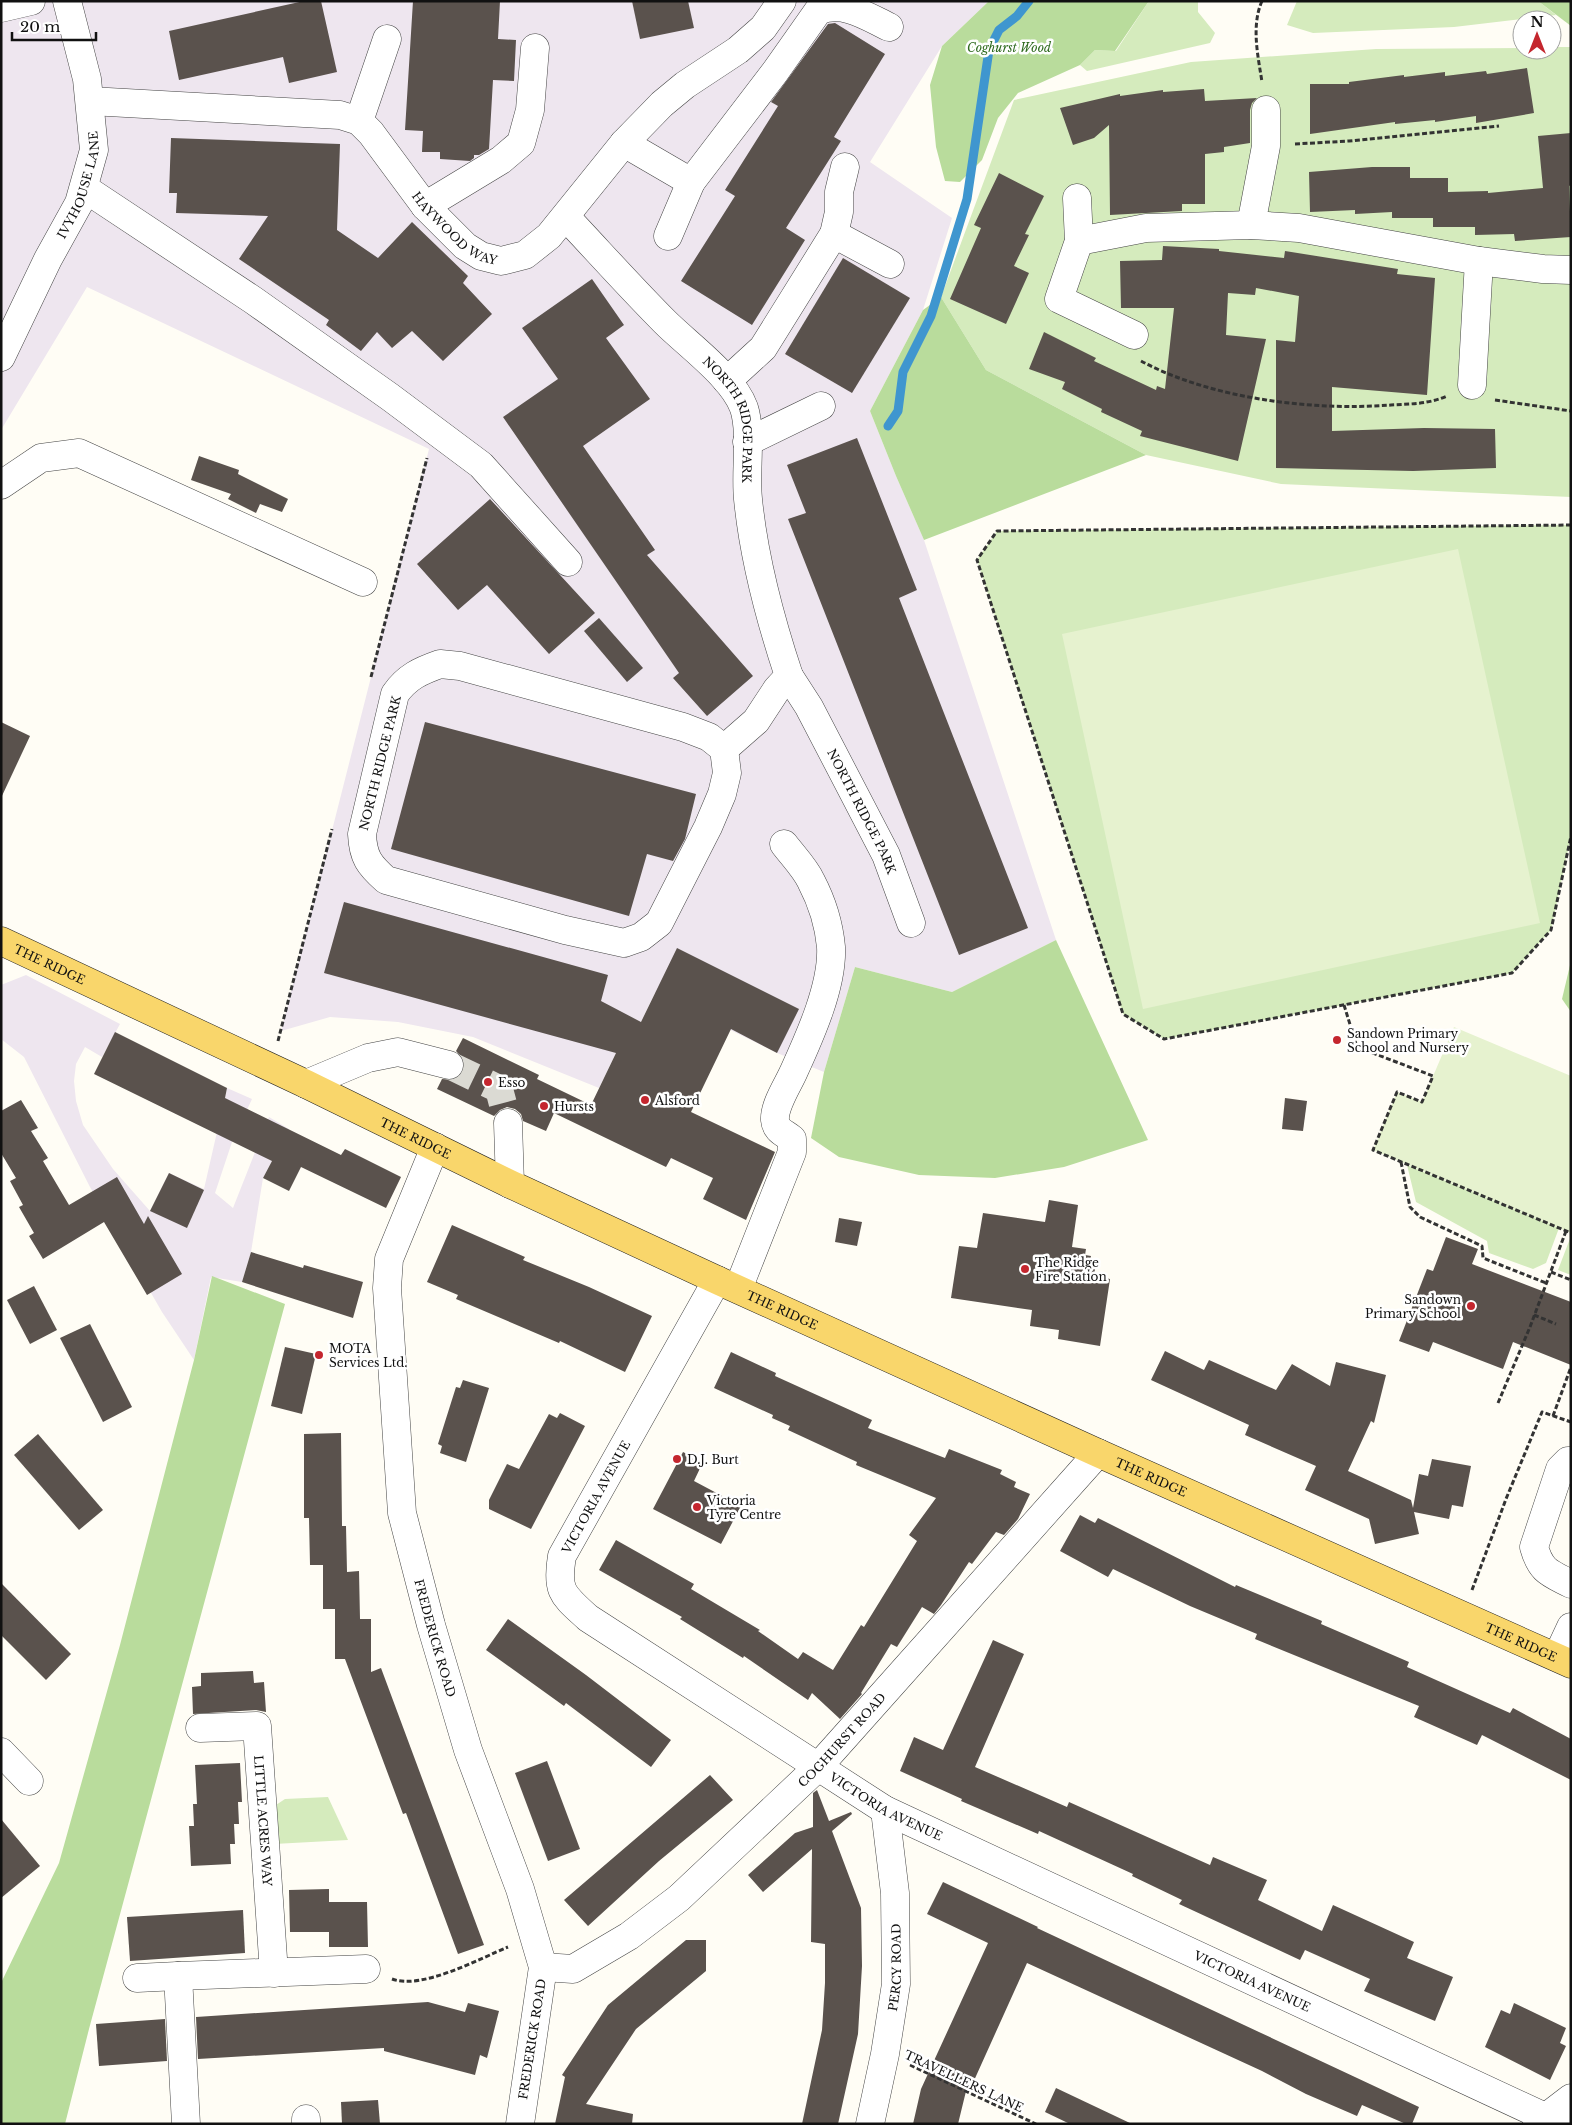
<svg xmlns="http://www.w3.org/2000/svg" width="1572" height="2125" font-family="'Libre Baskerville',serif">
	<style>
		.industrial { fill: #eee6ef }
		.green { fill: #d5ebbd }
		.forest { fill: #b9dc9c }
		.pitch { fill: #e6f2cf }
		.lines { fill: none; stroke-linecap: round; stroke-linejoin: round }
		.stream { stroke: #3f96cf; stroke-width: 9 }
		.building { fill: #5a524d }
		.minor-tunnel { stroke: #dbdad3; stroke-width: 28; stroke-dasharray: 28 14; stroke-linecap: butt }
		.minor-casing { stroke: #444; stroke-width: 29 }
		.major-casing { stroke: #222; stroke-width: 29 }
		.path { stroke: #333; stroke-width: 3; stroke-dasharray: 5 2.5; stroke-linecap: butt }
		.minor { stroke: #fff; stroke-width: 28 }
		.major { stroke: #f9d66b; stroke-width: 28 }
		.poi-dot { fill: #c4262e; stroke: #fff; stroke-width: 2 }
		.labels { text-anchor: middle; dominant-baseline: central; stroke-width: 5; stroke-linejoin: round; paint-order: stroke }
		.park-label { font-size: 12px; font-style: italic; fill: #2f6b1f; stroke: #fff }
		.street-label { font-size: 12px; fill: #111; stroke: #fff }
		.poi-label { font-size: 12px; fill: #111; stroke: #fff; text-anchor: start }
	</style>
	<rect width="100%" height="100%" fill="#fffdf5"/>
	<g class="industrial">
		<polygon points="1,1 989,1 942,46 870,162 952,218 923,310 870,411 896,476 924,540 1056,940 952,992 855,967 824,1072 777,1053 655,993 641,1022 633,1018 599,1088 473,1037 398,1022 330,1017 281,1031 429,449 87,287 1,430"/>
		<polygon points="26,975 120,1024 102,1057 85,1047 76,1064 74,1081 76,1101 83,1125 113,1169 150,1211 169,1173 204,1189 227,1088 252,1099 232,1142 215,1193 233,1208 269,1117 289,1129 263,1178 251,1252 242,1282 211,1277 194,1360 162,1312 90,1187 24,1057 1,1039 1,985"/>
	</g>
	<g class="green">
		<polygon points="1149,1 1198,1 1198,12 1215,33 1210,43 1087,71 1080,65 1095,50 1116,51"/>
		<polygon points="1297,1 1538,1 1556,15 1454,27 1313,33 1287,25"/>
		<polygon points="1552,47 1571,47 1571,497 1281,484 1146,455 986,370 941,297 1014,100 1191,62 1376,49 1522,48 1522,50 1552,50"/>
		<polygon points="1571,525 1571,836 1551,930 1512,973 1164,1039 1123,1014 977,560 997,531"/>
		<polygon points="1407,1165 1559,1228 1546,1263 1533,1269 1489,1253 1487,1241 1416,1202"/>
		<polygon points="1571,1236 1571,1275 1558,1270"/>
		<polygon points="328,1797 348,1840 274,1844 276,1805 285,1799"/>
	</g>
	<g class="forest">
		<polygon points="989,1 1149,1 1115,51 1095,50 1080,65 1018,93 998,118 982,160 960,182 945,181 936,147 930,85 942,46"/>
		<polygon points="1538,1 1571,1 1571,26"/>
		<polygon points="941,297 986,370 1146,455 924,540 896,476 870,411 923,310"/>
		<polygon points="1056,940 1148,1140 1064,1167 995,1178 919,1175 839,1157 811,1138 824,1072 855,967 952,992"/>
		<polygon points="1571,961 1571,1012 1562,999"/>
		<polygon points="212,1276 285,1304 89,2029 65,2124 1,2124 1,1983 59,1863 120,1645 194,1360"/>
	</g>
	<g class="pitch">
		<polygon points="1458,549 1540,923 1143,1009 1062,634"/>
		<polygon points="1454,1027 1571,1076 1571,1233 1373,1150 1397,1092 1422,1102"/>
	</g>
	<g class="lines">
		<polyline class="stream" points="888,426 898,411 903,372 931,316 967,199 989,50 999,30 1017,16 1029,1"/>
	</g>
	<g class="building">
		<polygon points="304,1 321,1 337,72 289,83 283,57 179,80 169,31"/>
		<polygon points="413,1 500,1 498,39 516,40 514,81 493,80 489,149 479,155 474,155 474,158 470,161 440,159 440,152 422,152 423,131 405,130"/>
		<polygon points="632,1 688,1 694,28 640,39"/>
		<polygon points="835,23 885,54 834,137 841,141 786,228 805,240 752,325 681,281 735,196 725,190 778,106 771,102 828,24"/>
		<polygon points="1527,68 1534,113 1476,123 1476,116 1435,122 1435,120 1395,124 1395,122 1310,134 1310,84 1349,84 1349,82 1404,75 1404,77 1445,72 1445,76 1486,71 1487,74"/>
		<polygon points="1204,89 1205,101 1257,98 1252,103 1250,110 1250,143 1224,147 1224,152 1205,154 1205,204 1182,204 1182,211 1110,215 1109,125 1094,138 1073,145 1060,108 1120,94 1120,96 1163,90 1163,92"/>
		<polygon points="1571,133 1571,185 1569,186 1571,237 1515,241 1514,234 1475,235 1475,227 1433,227 1433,218 1392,218 1392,212 1355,214 1355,210 1310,212 1309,172 1372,167 1410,167 1410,178 1448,178 1448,192 1488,191 1488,193 1543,188 1538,136"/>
		<polygon points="171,138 340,144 337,230 378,258 412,222 468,276 463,283 492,314 443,361 412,331 392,348 377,332 361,351 326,325 329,320 239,259 268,216 176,213 177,193 169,193"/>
		<polygon points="999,173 1044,196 1025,234 1029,235 1014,266 1029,273 1006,324 950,299 981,228 974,225"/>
		<polygon points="1163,246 1219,249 1219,251 1284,258 1285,251 1398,269 1397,274 1435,278 1427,395 1332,387 1332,431 1424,428 1495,429 1496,468 1413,471 1276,468 1276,340 1295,342 1299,296 1256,288 1255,295 1228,293 1226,335 1266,339 1238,461 1140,436 1142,431 1101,412 1102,409 1062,389 1065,382 1029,369 1044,332 1096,358 1094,361 1156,390 1157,386 1165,389 1174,308 1121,308 1120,261 1162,260"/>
		<polygon points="843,258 910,298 852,393 785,354"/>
		<polygon points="592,279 624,325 606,338 650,399 583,446 655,550 647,555 753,676 707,716 673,678 679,673 503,417 558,379 522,328"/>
		<polygon points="857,438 917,590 899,598 1028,928 959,955 788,519 806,513 787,465"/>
		<polygon points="199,456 239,470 238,474 288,499 282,512 260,504 256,513 228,499 231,494 191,480"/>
		<polygon points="490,499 595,613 549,654 487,585 458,610 417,564"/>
		<polygon points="599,618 643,668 627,682 584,631"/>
		<polygon points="1,722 30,736 1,798"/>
		<polygon points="425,722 696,794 685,839 673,861 647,854 629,916 391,849"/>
		<polygon points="344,902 608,975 601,1001 641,1022 677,948 799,1009 777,1053 731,1029 691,1112 775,1152 746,1220 703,1199 713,1178 671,1158 666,1167 554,1113 546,1131 523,1121 521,1114 515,1109 507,1107 500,1110 494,1116 437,1089 442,1079 454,1080 460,1076 464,1069 464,1060 456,1051 463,1038 539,1075 537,1079 591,1105 616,1053 324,973"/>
		<polygon points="115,1032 227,1088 225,1098 341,1155 345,1149 401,1177 386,1208 301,1167 289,1191 263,1178 272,1161 94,1074"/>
		<polygon points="1285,1098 1307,1101 1303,1131 1282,1129"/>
		<polygon points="21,1100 38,1128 31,1131 48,1158 43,1161 69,1205 117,1177 144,1224 148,1216 182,1274 147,1295 104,1222 43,1259 29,1236 34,1233 19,1207 23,1205 10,1181 16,1178 1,1153 1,1111"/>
		<polygon points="169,1173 204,1190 187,1228 150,1211"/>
		<polygon points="1049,1200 1078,1205 1072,1247 1086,1249 1085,1255 1091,1256 1090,1261 1096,1262 1094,1276 1110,1279 1100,1346 1058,1339 1059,1330 1030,1326 1032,1310 951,1298 959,1246 977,1248 983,1213 1045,1222"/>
		<polygon points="839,1218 862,1222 857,1246 835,1242"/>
		<polygon points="452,1225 525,1257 523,1260 589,1287 652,1316 625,1372 560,1341 559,1343 456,1299 458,1295 427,1282"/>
		<polygon points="1446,1237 1478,1249 1472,1264 1571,1302 1571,1365 1513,1342 1503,1369 1433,1342 1429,1352 1399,1341 1427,1269 1433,1271"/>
		<polygon points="251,1252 303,1268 304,1265 363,1282 353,1318 242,1282"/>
		<polygon points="34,1286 57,1330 30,1344 7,1300"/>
		<polygon points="90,1324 132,1407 103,1422 60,1338"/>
		<polygon points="285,1347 316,1354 302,1414 271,1406"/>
		<polygon points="1165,1351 1204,1370 1209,1360 1276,1390 1292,1364 1330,1386 1336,1362 1386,1375 1374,1423 1371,1421 1348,1471 1411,1500 1413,1508 1419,1474 1428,1476 1432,1459 1471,1466 1463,1507 1452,1505 1449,1519 1414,1512 1419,1534 1375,1544 1369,1519 1305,1490 1316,1466 1245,1435 1249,1425 1151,1380"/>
		<polygon points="731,1352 776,1373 775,1376 872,1420 868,1428 945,1458 949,1449 1002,1470 1000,1474 1016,1482 1014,1487 1030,1494 1018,1519 1004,1535 996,1532 972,1564 969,1562 941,1605 934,1614 922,1607 897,1647 891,1644 861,1693 862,1694 840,1719 812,1693 808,1700 744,1656 743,1658 680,1619 682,1617 599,1570 616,1540 694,1584 691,1589 760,1630 758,1631 798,1659 803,1652 833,1670 861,1625 864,1627 917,1541 909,1535 936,1498 856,1465 857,1462 788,1430 790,1426 772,1418 773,1415 714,1388"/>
		<polygon points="463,1380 489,1388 466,1462 440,1453 442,1446 438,1444 456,1387 460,1388"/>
		<polygon points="560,1413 585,1426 531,1529 489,1509 489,1500 507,1464 519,1469 549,1414 557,1418"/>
		<polygon points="341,1433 342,1526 346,1526 347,1572 359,1571 360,1619 371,1619 371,1672 381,1668 484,1945 458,1954 406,1813 403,1814 345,1659 335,1659 335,1609 323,1609 323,1565 310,1565 309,1518 304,1518 304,1434"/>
		<polygon points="38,1434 103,1510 79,1530 14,1455"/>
		<polygon points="683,1452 703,1462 694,1481 741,1506 721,1544 653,1509"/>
		<polygon points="1080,1515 1095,1523 1098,1518 1235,1587 1236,1585 1322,1621 1321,1624 1409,1662 1407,1667 1510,1713 1513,1708 1571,1739 1571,1780 1482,1735 1477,1745 1414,1717 1419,1706 1255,1639 1257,1634 1190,1606 1113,1569 1108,1577 1060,1551"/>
		<polygon points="1,1583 71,1654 46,1680 1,1635"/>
		<polygon points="508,1619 586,1675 671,1740 651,1767 566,1703 564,1706 486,1650"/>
		<polygon points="993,1640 1024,1654 975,1767 1067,1807 1069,1802 1210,1865 1213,1857 1267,1880 1258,1900 1322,1931 1333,1905 1414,1942 1407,1958 1453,1977 1435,2021 1364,1991 1370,1979 1305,1950 1300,1960 1179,1904 1182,1900 1132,1876 1133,1874 1039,1831 1038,1834 961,1801 962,1799 900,1771 914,1737 943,1750"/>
		<polygon points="253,1671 254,1683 264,1682 266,1712 256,1710 193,1714 192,1687 201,1686 201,1673"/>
		<polygon points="547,1761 580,1849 548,1861 515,1773"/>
		<polygon points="240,1763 242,1802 238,1802 239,1824 234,1824 235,1844 230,1844 231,1864 191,1866 189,1826 194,1826 193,1804 197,1804 195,1765"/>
		<polygon points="710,1775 733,1800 659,1861 588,1926 564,1900"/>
		<polygon points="817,1790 829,1821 851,1812 852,1814 832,1831 861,1908 862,1966 858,2034 838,2124 802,2124 822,2030 825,1983 825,1944 811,1942 812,1849 763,1892 748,1875 795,1833 813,1827 813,1793"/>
		<polygon points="1,1819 40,1866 1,1898"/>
		<polygon points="943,1882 1038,1927 1037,1928 1419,2107 1412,2124 1406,2124 1362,2105 1357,2116 1306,2094 1262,2071 1027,1963 972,2085 968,2083 958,2124 913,2124 921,2089 988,1943 927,1914"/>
		<polygon points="329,1889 329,1902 367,1902 368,1947 329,1947 329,1932 290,1932 289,1890"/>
		<polygon points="243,1910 245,1953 130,1961 127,1917"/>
		<polygon points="686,1940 706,1940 706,1971 636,2029 586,2104 633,2114 632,2124 555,2124 565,2077 562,2075 608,2005"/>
		<polygon points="428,2002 465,2012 468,2003 499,2011 487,2058 480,2055 475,2075 384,2051 384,2048 198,2059 196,2017"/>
		<polygon points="1514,2003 1566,2028 1560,2043 1566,2046 1550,2080 1485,2047 1501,2010 1510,2014"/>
		<polygon points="165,2019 167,2061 99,2066 96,2024"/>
		<polygon points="1056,2088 1132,2124 1070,2124 1045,2112"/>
		<polygon points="378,2100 380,2124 342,2124 341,2102"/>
	</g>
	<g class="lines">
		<polyline class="minor-tunnel" points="449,1065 499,1089 508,1123"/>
		<defs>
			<g id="minor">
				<polyline points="1,8 31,1"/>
				<path id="s1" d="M90,101L340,115L359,121L371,133L425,206L465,246L481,256L501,261L525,255L549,236L624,143L662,104L685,85L738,50L763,28L782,1"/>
				<polyline points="359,121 387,39"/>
				<polyline points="624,143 691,182"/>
				<polyline points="84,188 253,300 390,397 481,465 568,562"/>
				<polyline points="1077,198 1079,241 1059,299 1134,335"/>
				<polyline points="425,206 501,160 521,143 530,110 535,48"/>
				<path id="s2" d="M566,217C599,252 631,288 665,322C688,345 733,377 744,408C752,433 745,472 748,499C754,560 770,619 789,676L777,689L756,721L724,749"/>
				<polyline points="1251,225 1266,146 1266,110"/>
				<polyline points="834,234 890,264"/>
				<path d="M668,236L691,182L775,72L818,11C843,0 866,16 889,27"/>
				<polyline points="1079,241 1146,228 1251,225 1299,228 1479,261 1543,269 1571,270"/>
				<path id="s3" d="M1,357L48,259L79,203L94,150L87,79L67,1"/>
				<polyline points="727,381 763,348 834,234 839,212 839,192 845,167"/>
				<polyline points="1472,385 1479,261"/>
				<polyline points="747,442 821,406"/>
				<polyline points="1,485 41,458 79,453 363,582"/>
				<path d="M440,664L460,666L683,727L709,737L724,749L727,773L722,794L708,827L659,923L641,937L624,943L565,930L386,880C369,865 363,857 362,834L395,694C407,677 420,671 440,664Z"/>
				<path id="s4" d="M789,676L809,707L886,855L911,923"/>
				<polyline points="306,1084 368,1058 398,1052 449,1065"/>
				<polyline points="508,1123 510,1184"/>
				<path id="s5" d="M435,1147L389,1259L387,1288L402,1513L431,1625L468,1750L520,1889L543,1967L520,2124"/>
				<path id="s6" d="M717,1280L562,1556C556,1592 563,1595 588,1618L885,1810L1560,2124"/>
				<path d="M738,1289L792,1152V1139C785,1133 776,1131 775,1120C774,1105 788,1085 794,1071C810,1036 833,985 831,947C829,925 821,900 811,881C805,868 793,856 784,844"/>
				<path d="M1571,1461H1568L1560,1469L1534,1547C1541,1572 1550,1573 1571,1584"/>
				<polyline points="1557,1657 1571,1627"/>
				<path id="s7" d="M200,1728L257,1726L274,1973"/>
				<polyline points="1,1752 29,1781"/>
				<path id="s8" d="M543,1967L573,1969L629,1936L679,1898L817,1768L1098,1453"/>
				<polyline points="137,1978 178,1976"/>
				<polyline points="306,2119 306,2124"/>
				<polyline points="186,2124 178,1976 366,1969"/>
				<path id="s9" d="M870,2124L885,2054L896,1984L895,1893L885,1810"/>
				<polyline points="1537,2124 1571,2098"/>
			</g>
			<g id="major">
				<path id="s10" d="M1,941L306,1084L510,1184L717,1280L1098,1453L1571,1664"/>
			</g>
		</defs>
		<use href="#minor" class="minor-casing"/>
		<use href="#major" class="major-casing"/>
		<g class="path">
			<path d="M1262,1C1251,26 1258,56 1262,82"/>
			<polyline points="1295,144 1349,141 1499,126"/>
			<path d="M1141,361C1212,399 1312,411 1391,405C1410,404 1429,404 1447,396"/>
			<polyline points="1495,400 1571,411"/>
			<polyline points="1571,525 997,531 977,560 1123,1014 1164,1039 1512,973 1551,930 1571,836"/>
			<polyline points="371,677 427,458"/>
			<polyline points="1344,1005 1357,1047 1433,1076 1422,1102 1397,1092 1373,1150 1571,1233"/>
			<polyline points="278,1041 332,829"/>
			<polyline points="1401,1162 1410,1207 1420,1217 1482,1246 1483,1258 1546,1283"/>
			<polyline points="1551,1272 1571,1280"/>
			<polyline points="1534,1315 1556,1324"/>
			<polyline points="1498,1403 1530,1327 1566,1231"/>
			<polyline points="1553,1416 1571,1367"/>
			<polyline points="1472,1590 1506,1499 1542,1412 1571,1422"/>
			<path d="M392,1979C422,1990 479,1959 508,1947"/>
			<polyline points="910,2065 1036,2124"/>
		</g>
		<use href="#minor" class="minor"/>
		<use href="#major" class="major"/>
	</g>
	<g class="poi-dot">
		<circle cx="1337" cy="1040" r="5"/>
		<circle cx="488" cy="1082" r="5"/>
		<circle cx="645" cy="1100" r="5"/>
		<circle cx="544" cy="1106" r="5"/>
		<circle cx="1025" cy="1269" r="5"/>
		<circle cx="1471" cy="1306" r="5"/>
		<circle cx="319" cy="1355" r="5"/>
		<circle cx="677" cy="1459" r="5"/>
		<circle cx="697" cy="1507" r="5"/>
	</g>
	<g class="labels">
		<g class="park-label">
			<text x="1009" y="47">Coghurst Wood</text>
		</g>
		<g class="street-label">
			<text stroke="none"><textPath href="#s3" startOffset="190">IVYHOUSE LANE</textPath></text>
			<text stroke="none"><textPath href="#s1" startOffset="416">HAYWOOD WAY</textPath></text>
			<text stroke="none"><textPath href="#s2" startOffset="268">NORTH RIDGE PARK</textPath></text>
			<text transform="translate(380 763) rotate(-76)">NORTH RIDGE PARK</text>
			<text stroke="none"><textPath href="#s4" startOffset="154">NORTH RIDGE PARK</textPath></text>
			<text stroke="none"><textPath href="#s10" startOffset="54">THE RIDGE</textPath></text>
			<text stroke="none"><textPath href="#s10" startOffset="459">THE RIDGE</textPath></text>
			<text stroke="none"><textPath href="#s10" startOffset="864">THE RIDGE</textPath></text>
			<text stroke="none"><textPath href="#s10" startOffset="1269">THE RIDGE</textPath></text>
			<text transform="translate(596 1497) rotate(-61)">VICTORIA AVENUE</text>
			<text stroke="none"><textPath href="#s5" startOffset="505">FREDERICK ROAD</textPath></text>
			<text stroke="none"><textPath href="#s10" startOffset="1674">THE RIDGE</textPath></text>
			<text stroke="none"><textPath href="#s8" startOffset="385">COGHURST ROAD</textPath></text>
			<text stroke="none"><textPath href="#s6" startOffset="742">VICTORIA AVENUE</textPath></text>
			<text stroke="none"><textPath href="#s7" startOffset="152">LITTLE ACRES WAY</textPath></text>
			<text stroke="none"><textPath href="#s9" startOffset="159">PERCY ROAD</textPath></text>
			<text stroke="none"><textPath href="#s6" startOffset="1148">VICTORIA AVENUE</textPath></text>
			<text transform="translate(532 2039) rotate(-81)">FREDERICK ROAD</text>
			<text transform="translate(964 2081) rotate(25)">TRAVELLERS LANE</text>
		</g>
		<g class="poi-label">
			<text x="1347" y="1033">Sandown Primary<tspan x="1347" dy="14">School and Nursery</tspan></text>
			<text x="498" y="1082">Esso</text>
			<text x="655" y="1100">Alsford</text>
			<text x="554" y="1106">Hursts</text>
			<text x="1035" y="1262">The Ridge<tspan x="1035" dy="14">Fire Station</tspan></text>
			<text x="1461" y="1299" text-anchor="end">Sandown<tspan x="1461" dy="14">Primary School</tspan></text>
			<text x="329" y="1348">MOTA<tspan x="329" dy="14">Services Ltd.</tspan></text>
			<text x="687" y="1459">D.J. Burt</text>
			<text x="707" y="1500">Victoria<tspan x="707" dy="14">Tyre Centre</tspan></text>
		</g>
	</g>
	<rect width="1572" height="2125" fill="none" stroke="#111111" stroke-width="5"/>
	<g transform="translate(1537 35)"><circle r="24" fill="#ffffff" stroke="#a0a0a0"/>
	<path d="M0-4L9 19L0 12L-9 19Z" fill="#c4262e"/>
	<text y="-8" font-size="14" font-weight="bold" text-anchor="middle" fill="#111111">N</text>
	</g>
	<path d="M12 32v8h84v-8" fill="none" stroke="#111111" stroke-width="2.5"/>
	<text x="20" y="32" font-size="15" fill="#111111" stroke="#ffffff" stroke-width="4" paint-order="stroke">20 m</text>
</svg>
